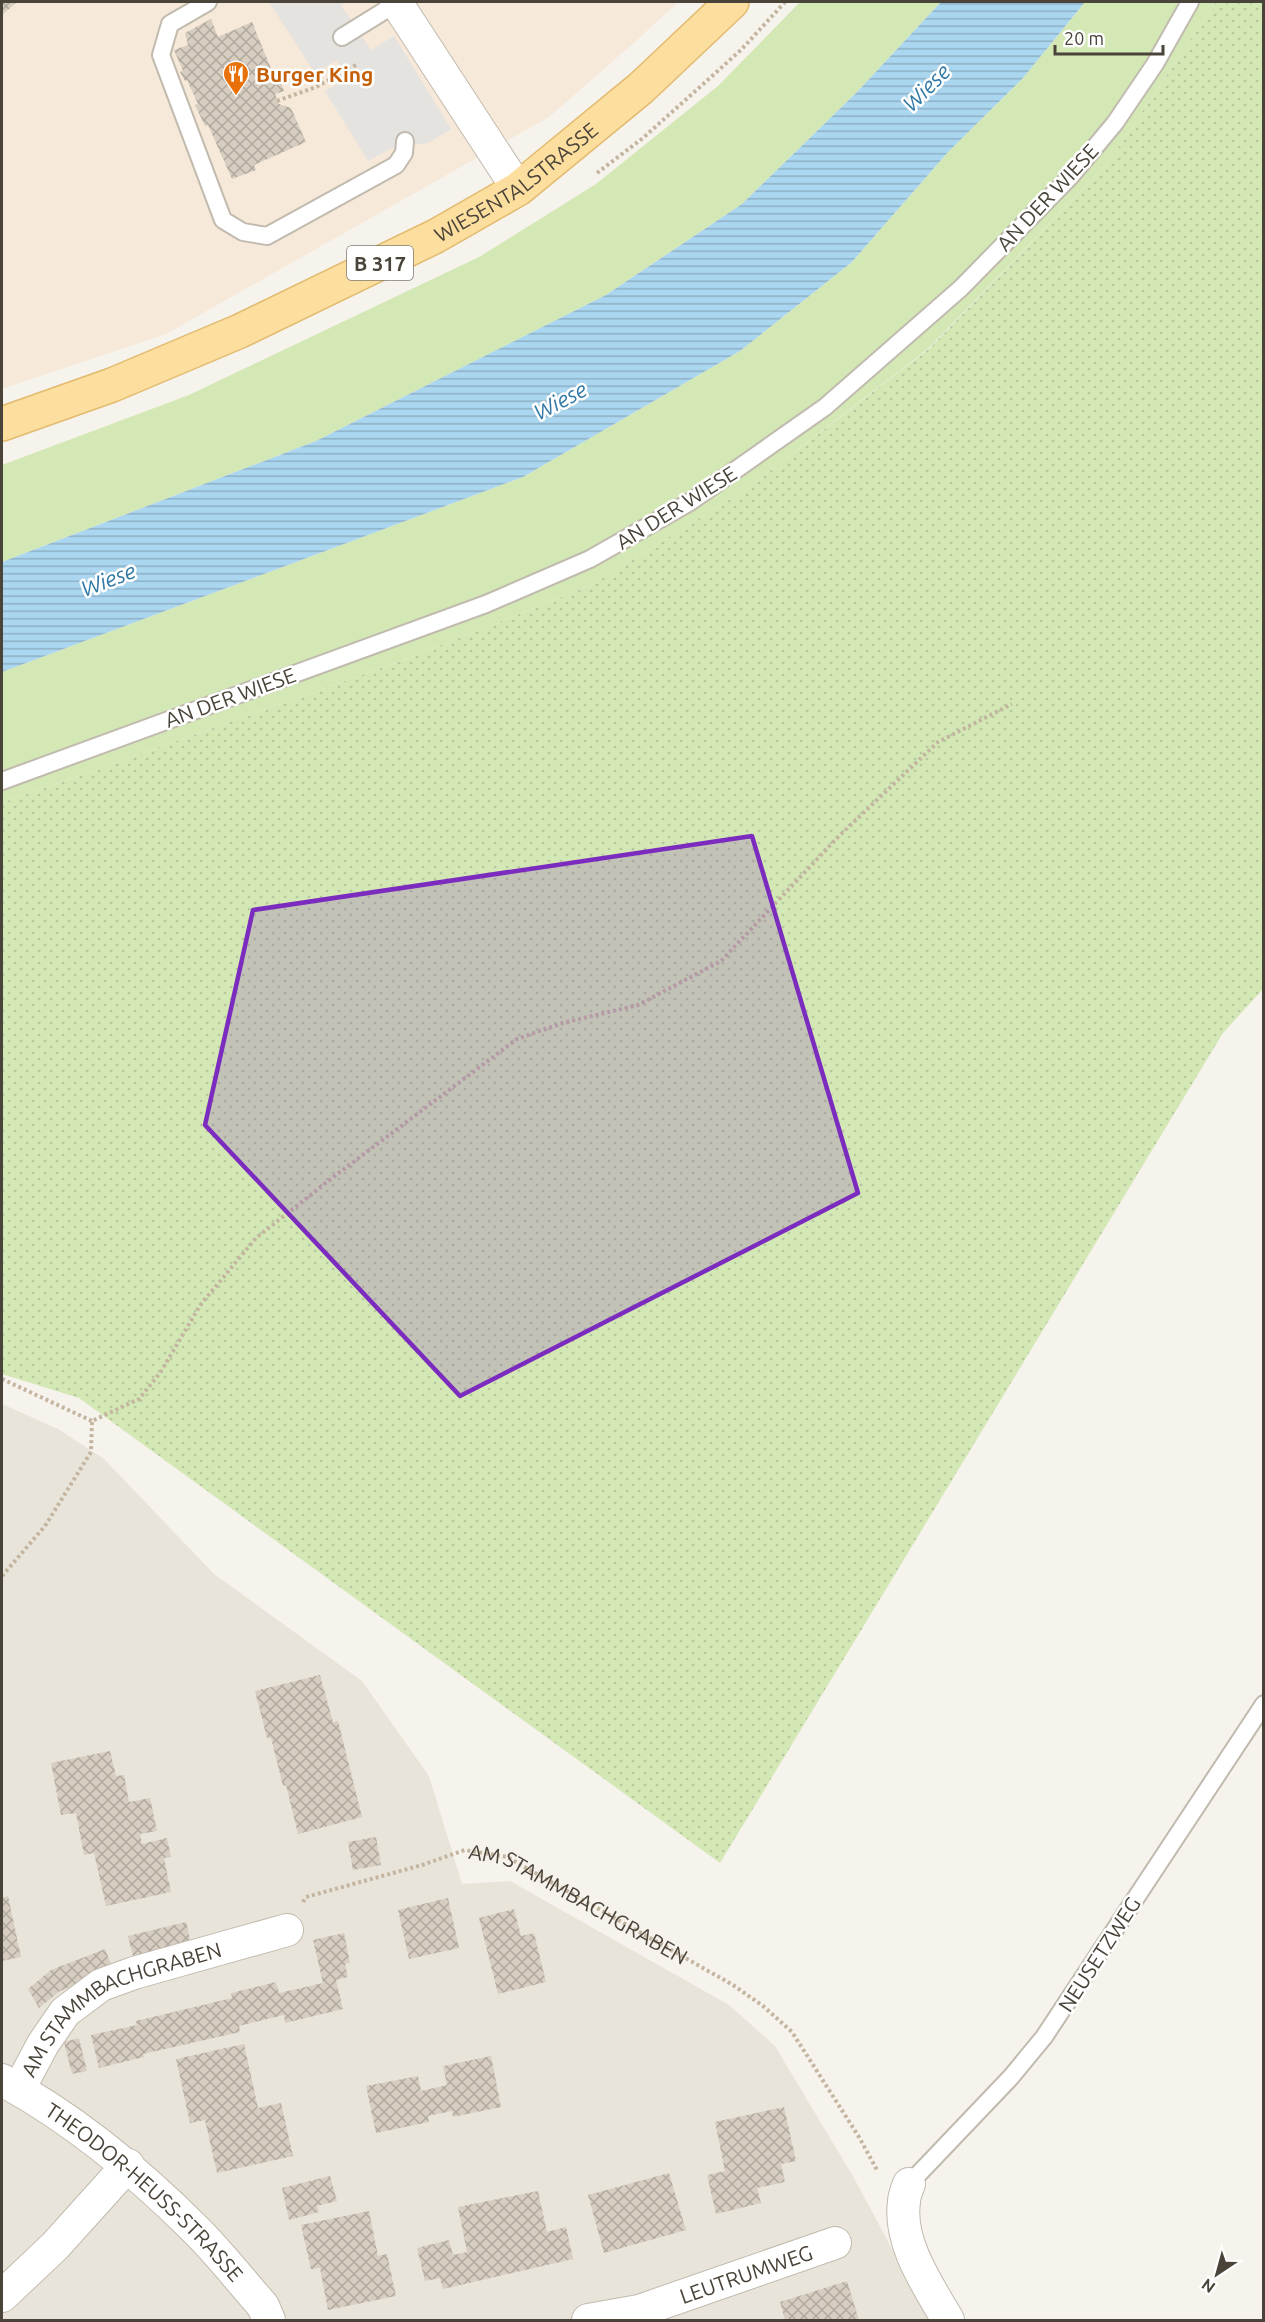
<svg xmlns="http://www.w3.org/2000/svg" width="1265" height="2322" font-family="Ubuntu,sans-serif">
	<style>
		.residential { fill: #e9e4da }
		.commercial { fill: #f6e9d9 }
		.grass { fill: #d4e8b6 }
		.park { fill: url(#park-dots) }
		.parking { fill: #e5e3e0 }
		.water { fill: url(#water-rules) }
		.building { fill: url(#building-cross-hatch) }
		.lines { fill: none; stroke-linecap: round; stroke-linejoin: round }
		.lane-casing { stroke: #c1baae; stroke-width: 20 }
		.street-casing { stroke: #c1baae; stroke-width: 34 }
		.primary-casing { stroke: #e2bb6e; stroke-width: 36 }
		.path { stroke: #c3b5a0; stroke-width: 4; stroke-dasharray: 3 3; stroke-linecap: butt }
		.lane { stroke: #fff; stroke-width: 16 }
		.street { stroke: #fff; stroke-width: 32 }
		.primary { stroke: #fcde9f; stroke-width: 33 }
		.marked { fill: #7b2cbf; fill-opacity: 0.2; stroke: #7b2cbf; stroke-width: 4.5; stroke-linejoin: round }
		.labels { text-anchor: middle; dominant-baseline: central; stroke-width: 5; stroke-linejoin: round; paint-order: stroke }
		.shield { fill: #fff; stroke: #807b74; stroke-width: 1.5 }
		.shield-label { font-size: 20px; font-weight: bold; fill: #4a4339 }
		.food-label { font-size: 21px; font-weight: bold; fill: #c56008; stroke: #fff; text-anchor: start }
		.street-label { font-size: 21px; fill: #4a4339; stroke: #fff }
		.water-label { font-size: 22px; font-style: italic; fill: #3078a5; stroke: #fff }
	</style>
	<defs>
		<pattern id="park-dots" width="8" height="8" patternUnits="userSpaceOnUse" patternTransform="scale(1.5)"><rect width="8" height="8" fill="#d4e8b6"/><path d="M2 2h.1M6 6h.1" fill="none" stroke="#b8c89d" stroke-width="1.8" stroke-linecap="round"/></pattern>
		<pattern id="water-rules" width="6" height="5" patternUnits="userSpaceOnUse" patternTransform="scale(1.5)"><rect width="6" height="5" fill="#abd6f0"/><path d="M0 2.5h6" fill="none" stroke="#8dafc3"/></pattern>
		<pattern id="building-cross-hatch" width="8" height="8" patternUnits="userSpaceOnUse" patternTransform="scale(1.5)"><rect width="8" height="8" fill="#d7cec1"/><path d="M0 0l8 8M0 8l8-8" fill="none" stroke="#b0a99e"/></pattern>
	</defs>
	<rect width="100%" height="100%" fill="#f6f2ec"/>
	<polygon class="residential" points="2,1404 58,1429 104,1459 214,1574 362,1681 429,1776 462,1884 510,1881 729,2005 775,2046 854,2178 930,2320 2,2320"/>
	<polygon class="commercial" points="2,2 678,2 638,39 549,117 166,334 2,389"/>
	<g class="grass">
		<polygon points="800,2 941,2 857,92 742,204 606,295 316,441 2,562 2,465 189,395 479,257 596,184 718,86"/>
		<polygon points="1085,2 1216,2 1107,164 929,348 748,488 592,585 396,663 2,803 2,672 523,477 740,351 852,262 948,152 1023,78"/>
	</g>
	<polygon class="park" points="1216,2 1264,2 1263,989 1223,1033 720,1863 79,1398 2,1374 2,803 396,663 592,585 748,488 930,348 1107,164"/>
	<polygon class="parking" points="269,2 346,2 341,5 371,50 394,36 451,129 428,143 392,148 368,161 325,91 348,78 337,60 315,73"/>
	<polygon class="water" points="941,2 1085,2 1023,78 948,152 852,262 740,351 523,477 2,672 2,562 316,441 606,295 742,204 857,92"/>
	<g class="building">
		<polygon points="2,2 17,2 2,15"/>
		<polygon points="211,19 218,37 252,22 272,71 276,69 284,91 275,94 279,104 291,108 306,142 254,165 256,170 232,179 208,125 205,126 195,105 198,104 187,80 185,81 180,72 183,71 174,50 188,45 185,33"/>
		<polygon points="320,1675 333,1722 338,1721 362,1817 298,1834 286,1785 283,1786 271,1738 267,1738 255,1691"/>
		<polygon points="110,1751 116,1776 124,1775 129,1802 150,1798 157,1831 140,1834 142,1844 167,1838 171,1857 164,1858 171,1892 106,1906 94,1853 84,1855 76,1813 61,1815 51,1763"/>
		<polygon points="376,1837 381,1865 353,1870 348,1842"/>
		<polygon points="8,1896 21,1957 2,1961 2,1898"/>
		<polygon points="448,1898 459,1948 409,1959 398,1910"/>
		<polygon points="514,1909 521,1936 534,1933 546,1982 498,1994 479,1918"/>
		<polygon points="186,1922 192,1947 134,1961 128,1936"/>
		<polygon points="344,1933 350,1963 345,1964 348,1977 336,1980 343,2009 285,2023 284,2015 239,2026 240,2032 143,2054 144,2057 99,2068 91,2035 137,2025 136,2021 232,1998 231,1993 276,1982 279,1993 323,1983 313,1940"/>
		<polygon points="105,1949 113,1969 60,1991 39,2008 28,1989 51,1970"/>
		<polygon points="79,2038 87,2071 72,2074 64,2042"/>
		<polygon points="244,2044 258,2108 281,2103 293,2156 217,2173 205,2120 190,2123 176,2059"/>
		<polygon points="491,2056 501,2107 453,2117 452,2111 428,2116 429,2122 376,2133 366,2086 418,2076 421,2091 447,2085 443,2066"/>
		<polygon points="784,2107 796,2161 781,2164 785,2182 757,2188 761,2203 716,2214 707,2175 725,2171 715,2122"/>
		<polygon points="669,2173 686,2230 604,2253 588,2195"/>
		<polygon points="330,2176 337,2201 317,2206 319,2212 289,2220 282,2188"/>
		<polygon points="538,2191 547,2232 566,2227 573,2259 443,2289 440,2278 425,2281 417,2248 449,2240 453,2255 467,2252 458,2207"/>
		<polygon points="369,2211 378,2256 387,2254 396,2296 328,2310 320,2268 311,2269 301,2225"/>
		<polygon points="847,2281 859,2320 785,2320 780,2302"/>
	</g>
	<g class="lines">
		<defs>
			<g id="lane">
				<polyline points="208,2 170,24 161,55 223,220 243,232 267,236 396,165 404,153 405,141"/>
				<polyline points="342,37 397,3"/>
				<polyline points="2,781 486,604 590,559 690,502 825,407 961,288 1070,177 1115,123 1155,64 1190,2"/>
				<polyline points="909,2184 1011,2077 1044,2037 1264,1704"/>
			</g>
			<g id="street">
				<polyline points="396,2 518,189"/>
				<path id="s2" d="M2,2080C74,2119 138,2172 196,2230C220,2254 241,2281 263,2306L269,2320"/>
				<path id="s3" d="M19,2089L43,2044L65,2012L101,1985L134,1973L287,1930"/>
				<path d="M909,2184C907,2189 904,2196 904,2202C898,2243 929,2287 948,2320"/>
				<polyline points="2,2296 55,2246 128,2165"/>
				<path id="s4" d="M588,2320L639,2311L835,2243"/>
			</g>
			<g id="primary">
				<path id="s5" d="M2,424L112,385L240,331L436,236L518,189L641,88L732,2"/>
			</g>
		</defs>
		<use href="#lane" class="lane-casing"/>
		<use href="#street" class="street-casing"/>
		<use href="#primary" class="primary-casing"/>
		<g class="path">
			<polyline points="277,101 316,87 358,64"/>
			<polyline points="597,173 643,138 741,50 785,2"/>
			<polyline points="2,1379 92,1421"/>
			<polyline points="2,1576 45,1526 91,1452 92,1421 139,1399 160,1373 201,1304 256,1238 336,1175 517,1039 563,1023 638,1005 721,961 838,837 938,742 1012,704"/>
			<path id="s1" d="M303,1902L306,1897L422,1865L465,1850L507,1857L733,1985L763,2006L792,2032L859,2137L877,2170"/>
		</g>
		<use href="#lane" class="lane"/>
		<use href="#street" class="street"/>
		<use href="#primary" class="primary"/>
	</g>
	<path class="marked" d="M752,836L858,1193L460,1396L205,1125L253,910Z"/>
	<defs>
		<symbol id="restaurant-pin" viewBox="-11 -11 22 30"><path d="M0 17L-7.5 6A9.5 9.5 0 1 1 7.5 6Z" fill="#e8710a" stroke="#fff"/><path d="M-5-6h1v4h1v-4h1v4h1v-4h1v5L-1.5 .5V6h-2V.5L-5-1ZM5-6V6H3V1.5H1.5Q1.5-4 5-6Z" fill="#fff"/></symbol>
	</defs>
	<g fill-rule="evenodd">
		<use href="#restaurant-pin" x="221" y="59" width="30" height="40"/>
	</g>
	<g class="labels">
		<rect class="shield" x="347" y="246" width="66" height="34" rx="4.5"/>
		<g class="shield-label">
			<text x="380" y="263">B 317</text>
		</g>
		<g class="food-label">
			<text x="256" y="74">Burger King</text>
		</g>
		<g class="street-label">
			<text stroke="none"><textPath href="#s5" startOffset="570">WIESENTALSTRASSE</textPath></text>
			<text transform="translate(1047 197) rotate(-47)">AN DER WIESE</text>
			<text transform="translate(676 507) rotate(-32)">AN DER WIESE</text>
			<text transform="translate(230 697) rotate(-20)">AN DER WIESE</text>
			<text stroke="none"><textPath href="#s1" startOffset="298">AM STAMMBACHGRABEN</textPath></text>
			<text transform="translate(1099 1954) rotate(-57)">NEUSETZWEG</text>
			<text stroke="none"><textPath href="#s3" startOffset="138">AM STAMMBACHGRABEN</textPath></text>
			<text stroke="none"><textPath href="#s2" startOffset="182">THEODOR-HEUSS-STRASSE</textPath></text>
			<text stroke="none"><textPath href="#s4" startOffset="165">LEUTRUMWEG</textPath></text>
		</g>
		<g class="water-label">
			<text transform="translate(926 87) rotate(-45)">Wiese</text>
			<text transform="translate(560 400) rotate(-28)">Wiese</text>
			<text transform="translate(108 579) rotate(-21)">Wiese</text>
		</g>
	</g>
	<rect width="1265" height="2322" fill="none" stroke="#4a4339" stroke-width="6"/>
	<g transform="translate(1217 2274) rotate(216)" stroke="#ffffff" stroke-width="4.5" paint-order="stroke">
	<path d="M0-4.5L10 22L0 15L-10 22Z" fill="#4a4339"/>
	<text y="-9" font-size="16" font-weight="bold" text-anchor="middle" fill="#4a4339">N</text>
	</g>
	<path d="M1055 45v9h108v-9" fill="none" stroke="#4a4339" stroke-width="3"/>
	<text x="1064" y="45" font-size="18" fill="#4a4339" stroke="#ffffff" stroke-width="4.5" paint-order="stroke">20 m</text>
</svg>
